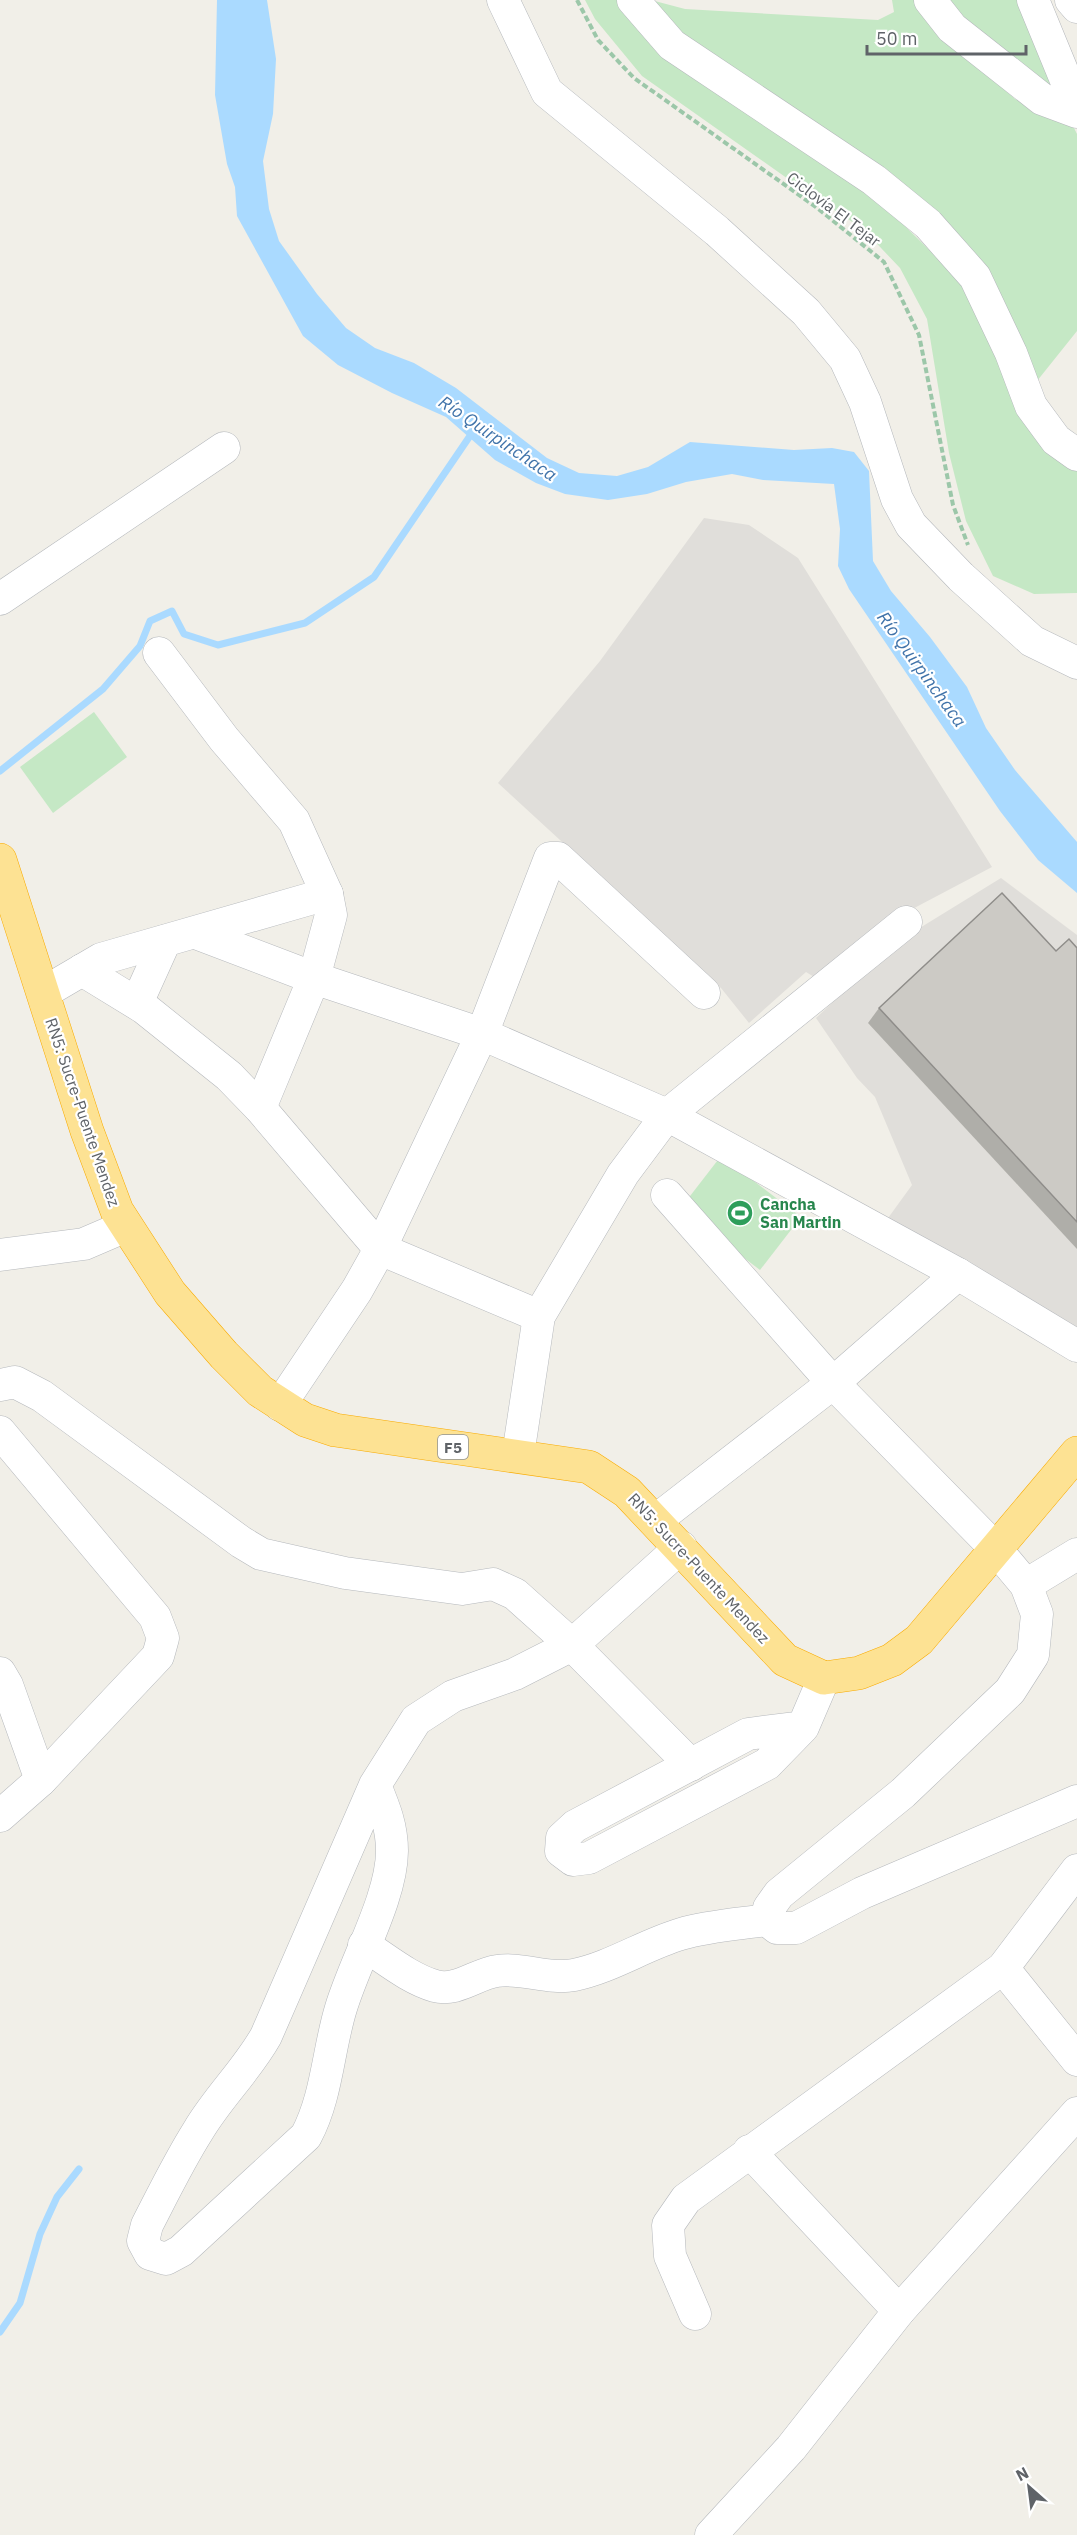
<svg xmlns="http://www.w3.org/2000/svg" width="1077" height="2535" font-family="'IBM Plex Sans',sans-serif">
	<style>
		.industrial { fill: #e0deda }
		.green { fill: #c5e8c5 }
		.water { fill: #aadaff }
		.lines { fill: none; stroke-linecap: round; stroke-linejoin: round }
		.stream { stroke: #aadaff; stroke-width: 7 }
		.minor-casing { stroke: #b5b8bc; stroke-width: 33 }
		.highway-casing { stroke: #f9ab00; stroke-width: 34 }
		.path { stroke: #9cc7a9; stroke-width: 4; stroke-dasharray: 6 3; stroke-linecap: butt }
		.minor { stroke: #fff; stroke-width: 32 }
		.highway { stroke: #fde293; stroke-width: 33 }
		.wall { fill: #afaea9 }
		.building { fill: #cccac5; stroke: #8f8d8a; stroke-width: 1.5 }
		.labels { text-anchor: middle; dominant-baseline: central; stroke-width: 4.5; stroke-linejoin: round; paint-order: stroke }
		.shield { fill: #fff; stroke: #8f9295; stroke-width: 1.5 }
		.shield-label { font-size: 15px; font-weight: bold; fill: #5f6368 }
		.street-label { font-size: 16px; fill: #5f6368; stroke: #fff }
		.leisure-label { font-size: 16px; font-weight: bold; fill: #27864d; stroke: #fff; text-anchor: start }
		.water-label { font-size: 18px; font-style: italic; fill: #4174aa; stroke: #fff }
	</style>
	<rect width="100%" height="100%" fill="#f1efe8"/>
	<g class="industrial">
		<polygon points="704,518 749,525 798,558 992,867 865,934 819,980 806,972 749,1023 721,988 498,783 600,661"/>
		<polygon points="1001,878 1077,935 1077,1337 883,1225 912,1185 875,1097 857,1078 816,1018 897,942"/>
	</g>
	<g class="green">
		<polygon points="585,0 620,0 866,188 963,283 1030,427 1048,454 1077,470 1077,593 1034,594 993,576 966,521 949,453 927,319 900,268 863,229 798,186 642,76 595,19"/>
		<polygon points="651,0 685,9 878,20 894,12 892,0 917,0 951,41 1015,99 1070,120 1077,134 1077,331 1037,381 975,253 879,167 683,39"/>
		<polygon points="946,0 1021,0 1056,88 1016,78 958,23"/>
		<polygon points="94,712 127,757 53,813 20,767"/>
		<polygon points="721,1156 801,1217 760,1270 680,1209"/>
	</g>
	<polygon class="water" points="217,0 267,0 276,59 273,114 263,161 269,209 279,241 317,294 346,328 375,348 414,363 456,388 547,458 579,473 617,476 648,467 690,442 794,450 832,448 854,452 869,471 873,561 891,591 930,637 967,687 986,728 1015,770 1077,842 1077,893 1038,860 1000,811 849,589 838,566 840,529 834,484 763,480 732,474 686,482 647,494 608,500 565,494 536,483 495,460 446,417 392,393 338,365 303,336 237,216 235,187 227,164 215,95"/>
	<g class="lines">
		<g class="stream">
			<polyline points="0,771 103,689 140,646 150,621 172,611 184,634 218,645 305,623 374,577 474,430"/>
			<polyline points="0,2332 20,2303 40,2234 57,2197 79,2169"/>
		</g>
		<defs>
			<g id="minor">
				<polyline points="503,0 547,92 717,231 806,312 845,359 865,402 897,499 911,525 961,577 1032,641 1077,663"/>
				<polyline points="633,0 672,45 874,180 928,224 975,277 1011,353 1031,406 1056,440 1077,455"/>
				<polyline points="930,0 952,28 1042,99 1077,112"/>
				<polyline points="1033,0 1077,107"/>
				<polyline points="1071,0 1077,7"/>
				<polyline points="0,599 224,448"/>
				<polyline points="159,653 224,739 294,821 327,894 331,915 314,978 260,1108"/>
				<polyline points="196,933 314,978 482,1034 667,1115 958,1274 1077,1346"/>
				<polyline points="82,970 144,1008 229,1076 260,1108 380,1249 539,1316"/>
				<polyline points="43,993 101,959 327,894"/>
				<polyline points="137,1003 165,941"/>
				<polyline points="667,1195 833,1383 995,1548 1026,1585 1037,1614 1033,1655 1010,1691 903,1793 779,1894 769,1908 767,1920 777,1928 796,1928 862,1893 1077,1801"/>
				<polyline points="0,1255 84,1244 126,1226"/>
				<polyline points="0,1385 15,1382 42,1396 241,1542 261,1554 345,1573 462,1589 493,1584 515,1594 572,1645 691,1765"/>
				<polyline points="280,1405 357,1290 380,1249 482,1034 550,858 558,858 704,993"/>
				<polyline points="0,1432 155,1617 163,1638 158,1656 41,1780"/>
				<polyline points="518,1455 539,1316 623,1174 667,1115 906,922"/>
				<polyline points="655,1521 833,1383 958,1274"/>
				<polyline points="1026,1585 1077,1554"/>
				<polyline points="0,1673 7,1685 41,1780 0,1816"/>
				<polyline points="803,1727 748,1734 575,1826 562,1838 561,1851 573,1860 589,1858 767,1764 803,1727 824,1678"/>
				<path d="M375,1785C384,1807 392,1826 392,1851C392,1897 355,1961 341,2008C328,2050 327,2097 306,2136L181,2251L166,2259L150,2254L143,2241L147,2225C163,2194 179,2161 198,2131C218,2097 247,2070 266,2036L375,1785L416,1720L453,1696L515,1674L572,1645L681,1547"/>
				<path d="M364,1945C386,1959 410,1979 435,1986C457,1992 476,1974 497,1971C522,1967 549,1980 574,1975C612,1967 644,1945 681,1934C708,1926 739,1924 767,1920"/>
				<polyline points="1003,1968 1077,2060"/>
				<polyline points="749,2151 899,2311"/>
				<polyline points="695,2314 670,2256 668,2225 686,2199 1003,1968 1077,1870"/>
				<polyline points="711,2535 791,2448 899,2311 1077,2113"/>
			</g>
			<polyline id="highway" points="0,860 87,1131 117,1211 170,1293 224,1355 260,1391 305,1420 335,1430 589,1467 627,1492 785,1660 824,1678 859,1673 892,1660 919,1640 1077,1453"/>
		</defs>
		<use href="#minor" class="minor-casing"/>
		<use href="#highway" class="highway-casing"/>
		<polyline class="path" points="577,0 598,40 634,78 816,207 884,262 919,335 953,505 968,545"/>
		<use href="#minor" class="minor"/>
		<use href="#highway" class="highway"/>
	</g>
	<polygon class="wall" points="1077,948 1077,1249 868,1023 879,1008 1056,951"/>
	<polygon class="building" points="1002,893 1056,951 1069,939 1077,948 1077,1222 879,1008"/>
	<defs>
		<symbol id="stadium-disc" viewBox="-11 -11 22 22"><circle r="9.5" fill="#2e9e5b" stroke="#fff"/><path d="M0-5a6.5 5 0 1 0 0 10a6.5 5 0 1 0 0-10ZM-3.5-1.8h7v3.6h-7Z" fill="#fff"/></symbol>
	</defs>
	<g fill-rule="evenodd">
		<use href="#stadium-disc" x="725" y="1198" width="30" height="30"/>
	</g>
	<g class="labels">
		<rect class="shield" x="438" y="1435" width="30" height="24" rx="4.5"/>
		<g class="shield-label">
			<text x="453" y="1447">F5</text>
		</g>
		<g class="street-label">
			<text transform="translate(834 209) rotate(37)">Ciclovía El Tejar</text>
			<text transform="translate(83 1112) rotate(71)">RN5: Sucre-Puente Mendez</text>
			<text transform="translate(699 1568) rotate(47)">RN5: Sucre-Puente Mendez</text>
		</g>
		<g class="leisure-label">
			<text x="760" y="1204">Cancha<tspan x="760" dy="18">San Martin</tspan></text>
		</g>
		<g class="water-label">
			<text transform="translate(498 438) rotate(34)">Río Quirpinchaca</text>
			<text transform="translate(922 669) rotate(54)">Río Quirpinchaca</text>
		</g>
	</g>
	<g transform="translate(1029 2487) rotate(332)" stroke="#ffffff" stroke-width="4.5" paint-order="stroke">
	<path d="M0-4.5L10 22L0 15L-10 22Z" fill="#5f6368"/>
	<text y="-9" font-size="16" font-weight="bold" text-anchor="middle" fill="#5f6368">N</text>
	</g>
	<path d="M867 45v9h159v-9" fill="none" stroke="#5f6368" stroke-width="3"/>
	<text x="876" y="45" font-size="18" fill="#5f6368" stroke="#ffffff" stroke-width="4.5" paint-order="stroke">50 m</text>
</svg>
